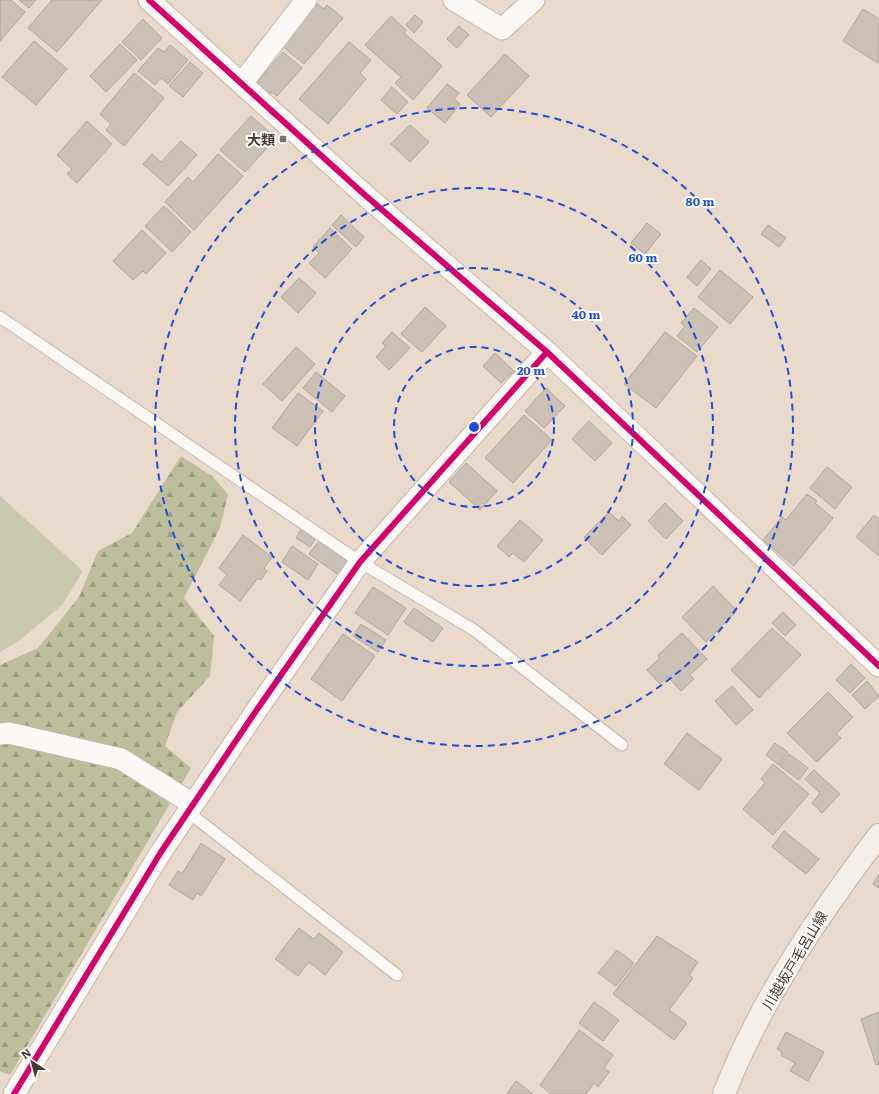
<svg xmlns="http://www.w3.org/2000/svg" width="879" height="1094" font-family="Literata,'Noto Sans JP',serif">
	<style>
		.green { fill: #c9c9ad }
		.forest { fill: url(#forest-firs) }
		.building { fill: #ccc1b5; stroke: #b1a69b }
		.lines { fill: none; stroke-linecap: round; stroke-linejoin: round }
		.service-casing { stroke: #c3b7ab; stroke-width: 13 }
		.minor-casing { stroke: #c3b7ab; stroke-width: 23 }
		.primary-casing { stroke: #c4b6a8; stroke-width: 24 }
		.service { stroke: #fcf9f7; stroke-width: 11 }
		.minor { stroke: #fcf9f7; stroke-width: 21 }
		.primary { stroke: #f5efe9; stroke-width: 22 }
		.cycleway-casing { stroke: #fff; stroke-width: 8 }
		.cycleway { stroke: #d6006c; stroke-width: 6 }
		.ring { fill: none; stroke: #1d4ed8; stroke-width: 2; stroke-dasharray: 7 5 }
		.poi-dot { fill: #7e7165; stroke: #fff; stroke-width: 1.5 }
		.labels { text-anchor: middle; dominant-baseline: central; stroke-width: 4; stroke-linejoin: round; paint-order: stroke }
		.poi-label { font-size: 14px; font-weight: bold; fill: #44392e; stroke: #fff; text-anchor: end }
		.street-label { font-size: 14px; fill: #44392e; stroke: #fff }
		.centre { fill: #1d4ed8; stroke: #fff; stroke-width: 2 }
		.ring-label { font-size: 12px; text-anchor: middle; font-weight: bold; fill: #1d4ed8; stroke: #fff; stroke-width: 4; stroke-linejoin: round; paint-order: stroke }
	</style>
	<defs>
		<pattern id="forest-firs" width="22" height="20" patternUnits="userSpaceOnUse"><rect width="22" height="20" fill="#bdbf9c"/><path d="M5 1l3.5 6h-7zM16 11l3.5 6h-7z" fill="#9b9c80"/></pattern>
	</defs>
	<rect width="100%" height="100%" fill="#e9dacb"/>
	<polygon class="green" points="0,496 83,571 62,605 20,640 0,652"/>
	<polygon class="forest" points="181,456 212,476 228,494 220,528 184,598 214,636 210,676 177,712 165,746 191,768 10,1075 0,1071 0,665 38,648 79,597 98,551 132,533"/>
	<g class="building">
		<polygon points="0,0 11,0 25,12 0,41"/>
		<polygon points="19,0 36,0 29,8"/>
		<polygon points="52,0 102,0 57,52 28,28"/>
		<polygon points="316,3 324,9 327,5 343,18 304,64 281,45"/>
		<polygon points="863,9 879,19 878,63 843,41"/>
		<polygon points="415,15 423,22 414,33 406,25"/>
		<polygon points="391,16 406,30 404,33 442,66 413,100 395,83 401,77 365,45"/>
		<polygon points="143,19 162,38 141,60 122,42"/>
		<polygon points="459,26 469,35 457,48 447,39"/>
		<polygon points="34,41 67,69 36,105 2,77"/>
		<polygon points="349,42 371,60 360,73 366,79 328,124 299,99"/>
		<polygon points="120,44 137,60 106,92 90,76"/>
		<polygon points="170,45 188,60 168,84 161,78 155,85 138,71 158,48 164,52"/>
		<polygon points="283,52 302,68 277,96 271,92 269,94 256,83"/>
		<polygon points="505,54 529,76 491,117 467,95"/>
		<polygon points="190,62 203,73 183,97 169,86"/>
		<polygon points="134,73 164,98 124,146 106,130 111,124 100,114"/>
		<polygon points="447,84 459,93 454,99 460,104 445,123 427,108"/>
		<polygon points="392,87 408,102 397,114 381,100"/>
		<polygon points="251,116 276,138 245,172 220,150"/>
		<polygon points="87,121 112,144 77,183 67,174 72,169 57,155"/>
		<polygon points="410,125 429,142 410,162 391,144"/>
		<polygon points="181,141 197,155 168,186 143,164 152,154 161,162"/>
		<polygon points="218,154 243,176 194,230 165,202 188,177 193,182"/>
		<polygon points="164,206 191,232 172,252 145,226"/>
		<polygon points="341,215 364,237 356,247 332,225"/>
		<polygon points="647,223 661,234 645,254 631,243"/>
		<polygon points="768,225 786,238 779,247 761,234"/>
		<polygon points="330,228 352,249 325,278 309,263 319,253 313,247"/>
		<polygon points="142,230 166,253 146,274 143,271 133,280 113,261"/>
		<polygon points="701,260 711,269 697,286 687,277"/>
		<polygon points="720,270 753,297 730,324 698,297"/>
		<polygon points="299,278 316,293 298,313 281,297"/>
		<polygon points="425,307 446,326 422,352 401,334"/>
		<polygon points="694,308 718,327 697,352 677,336 685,326 681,323"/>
		<polygon points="392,332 410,348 389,370 376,357 386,346 382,343"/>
		<polygon points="665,332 697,356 656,408 624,384"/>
		<polygon points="296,347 315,364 282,401 263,384"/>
		<polygon points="495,353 514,371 501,383 483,366"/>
		<polygon points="316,372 345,396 332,412 303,388"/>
		<polygon points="546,388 565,406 544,428 525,411"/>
		<polygon points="298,393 323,411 297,446 272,428"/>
		<polygon points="524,415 552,440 513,483 485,458"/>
		<polygon points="589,421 612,443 595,461 572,439"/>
		<polygon points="466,463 497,491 480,510 449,482"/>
		<polygon points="827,467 852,487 835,509 810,488"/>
		<polygon points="807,494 817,501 815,503 833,518 794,566 763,540 782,517 786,520"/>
		<polygon points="665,503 683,521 666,539 648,521"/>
		<polygon points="609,512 619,521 622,516 631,525 602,555 584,537"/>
		<polygon points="874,515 879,519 879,556 856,537"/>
		<polygon points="520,520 543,540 524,562 513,553 509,557 497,546"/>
		<polygon points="302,528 316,538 310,547 296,538"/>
		<polygon points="243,535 272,557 264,568 267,571 261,580 258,578 240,601 219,585 227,575 219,568"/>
		<polygon points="319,541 350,563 340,576 309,554"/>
		<polygon points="292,546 318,564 308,580 282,562"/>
		<polygon points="713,586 737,611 706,642 682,617"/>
		<polygon points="373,587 406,608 388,635 355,613"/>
		<polygon points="414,608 443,628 433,642 404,622"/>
		<polygon points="783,612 796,625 785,636 772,623"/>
		<polygon points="361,624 386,640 378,652 353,636"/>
		<polygon points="772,628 801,655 759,698 731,670"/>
		<polygon points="682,633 707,659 690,675 694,679 681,691 668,677 660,684 647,670 660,658 658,655"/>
		<polygon points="343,634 375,656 342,701 311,679"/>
		<polygon points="851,664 865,678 850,693 836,680"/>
		<polygon points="867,681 879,696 865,709 852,695"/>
		<polygon points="732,686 753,710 736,725 715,701"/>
		<polygon points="828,692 853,717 836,734 841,738 817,762 787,733"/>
		<polygon points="687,733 722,759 699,790 664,764"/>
		<polygon points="775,743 788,752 779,765 766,755"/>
		<polygon points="789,754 808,768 799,780 780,766"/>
		<polygon points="773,764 809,794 773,835 743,809 765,783 761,779"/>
		<polygon points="814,770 840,794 822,813 812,803 820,793 805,779"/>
		<polygon points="784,831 819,859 806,874 772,847"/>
		<polygon points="201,843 225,859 201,896 197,893 193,900 169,885 178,871 182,874"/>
		<polygon points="879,874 879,888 873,884"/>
		<polygon points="299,928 314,939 319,933 343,952 325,975 309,962 298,976 275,959"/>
		<polygon points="657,936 698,962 689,975 693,978 669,1010 687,1023 674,1040 613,994"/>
		<polygon points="617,950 634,963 616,986 598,973"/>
		<polygon points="594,1002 619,1020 603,1041 579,1023"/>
		<polygon points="879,1012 879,1064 876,1065 861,1019"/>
		<polygon points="579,1030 613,1055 604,1068 609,1072 598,1087 594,1083 586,1094 551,1094 540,1085"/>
		<polygon points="786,1032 824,1052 808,1081 790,1071 795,1063 781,1055 782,1052 777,1049"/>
		<polygon points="516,1081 533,1094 507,1094"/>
	</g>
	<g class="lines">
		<defs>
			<g id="service">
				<polyline points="0,317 360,562 474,630 622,745"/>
				<polyline points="188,812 397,975"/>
			</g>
			<g id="minor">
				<polyline points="149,0 366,196 547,352 879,666"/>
				<polyline points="454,0 502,29 534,0"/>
				<polyline points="242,83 306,0"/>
				<polyline points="0,734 9,733 121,759 193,804"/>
				<polyline points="14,1094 161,852 258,708 360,562 547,352"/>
			</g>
			<path id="primary" d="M724,1094C761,999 818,916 879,835"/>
		</defs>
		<use href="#service" class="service-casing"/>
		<use href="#minor" class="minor-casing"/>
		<use href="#primary" class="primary-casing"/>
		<use href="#service" class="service"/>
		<use href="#minor" class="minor"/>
		<use href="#primary" class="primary"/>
		<defs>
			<g id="cycleway">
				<polyline points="149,0 366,196 547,352 879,666"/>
				<polyline points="14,1094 161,852 258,708 360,562 547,352"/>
			</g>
		</defs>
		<use href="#cycleway" class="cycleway-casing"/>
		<use href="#cycleway" class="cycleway"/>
	</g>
	<g class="ring">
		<circle cx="474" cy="427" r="80"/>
		<circle cx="474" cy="427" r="159"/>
		<circle cx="474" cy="427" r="239"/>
		<circle cx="474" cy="427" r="319"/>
	</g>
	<rect class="poi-dot" x="279" y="135" width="8" height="8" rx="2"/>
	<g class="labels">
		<g class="poi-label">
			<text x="275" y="139">大類</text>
		</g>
		<g class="street-label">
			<text transform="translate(794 960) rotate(-59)">川越坂戸毛呂山線</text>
		</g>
	</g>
	<circle cx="474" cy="427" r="6" class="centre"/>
	<g class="ring-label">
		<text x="700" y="206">80 m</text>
		<text x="643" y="262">60 m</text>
		<text x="586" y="319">40 m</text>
		<text x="531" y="375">20 m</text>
	</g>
	<g transform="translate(32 1062) rotate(324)" stroke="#ffffff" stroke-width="3" paint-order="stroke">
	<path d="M0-3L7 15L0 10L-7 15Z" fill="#44392e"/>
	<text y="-6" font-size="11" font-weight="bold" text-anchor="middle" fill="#44392e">N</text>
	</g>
</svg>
